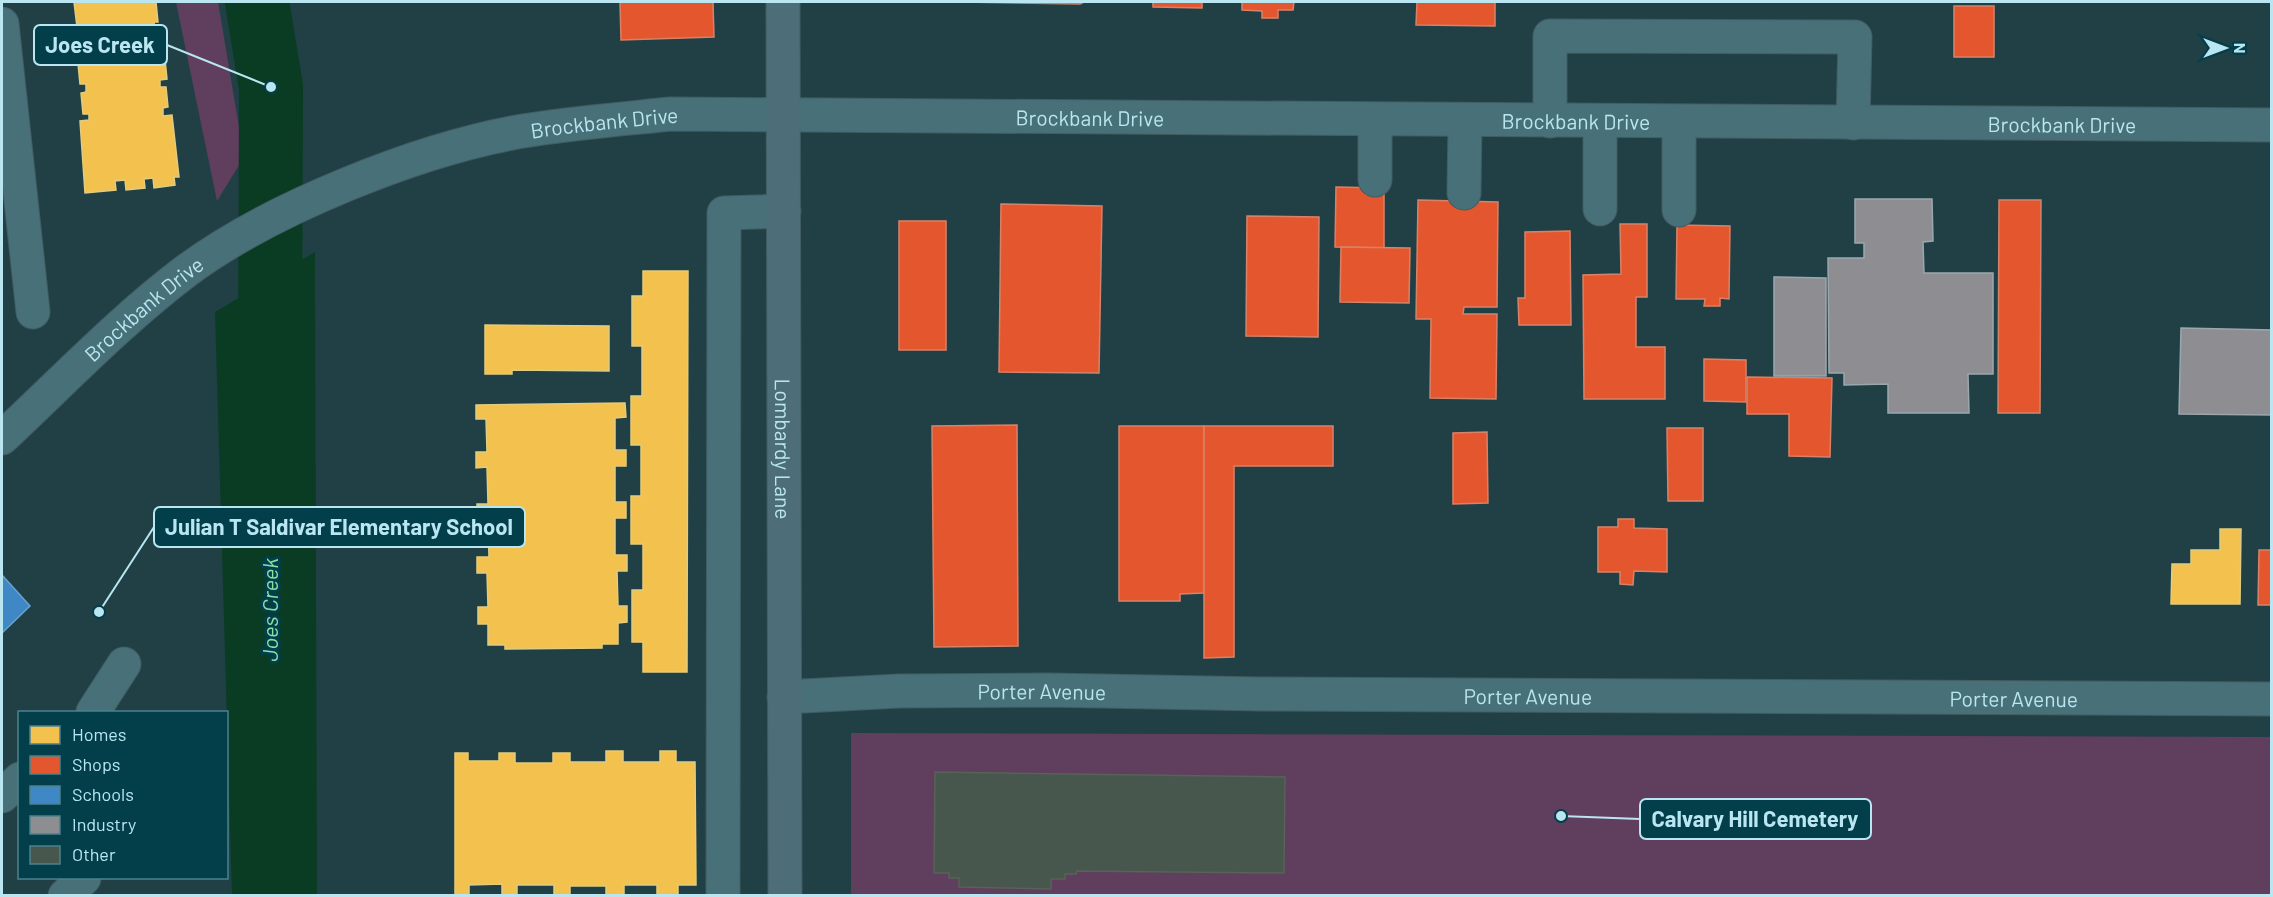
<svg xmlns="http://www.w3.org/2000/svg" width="2273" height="897" font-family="Barlow,sans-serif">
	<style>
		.green { fill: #603e5e }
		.water { fill: #0a3b23 }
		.homes { fill: #f2c14e; stroke: #e1cc7f; stroke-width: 1.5 }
		.shops { fill: #e4572e; stroke: #d78268; stroke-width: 1.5 }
		.schools { fill: #3f88c5; stroke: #64a4d2; stroke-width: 1.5 }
		.industry { fill: #8d8d92; stroke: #9aa8ae; stroke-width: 1.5 }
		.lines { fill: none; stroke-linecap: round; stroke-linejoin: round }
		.river { stroke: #0a3b23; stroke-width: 64 }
		.building { fill: #48574e; stroke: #586256; stroke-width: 1.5 }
		.minor-casing { stroke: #425c62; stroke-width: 35 }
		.major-casing { stroke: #425c62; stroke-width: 35 }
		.minor { stroke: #487078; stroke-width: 33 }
		.major { stroke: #4d6d78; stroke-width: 33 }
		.labels { text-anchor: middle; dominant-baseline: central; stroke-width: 6; stroke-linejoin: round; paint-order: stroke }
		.street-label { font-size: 21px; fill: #b9e6f1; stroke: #023f4a }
		.water-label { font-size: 22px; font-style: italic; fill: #88e0a5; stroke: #023f4a }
		.leader { fill: none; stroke: #b9e6f1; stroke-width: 2 }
		.callout-dot { fill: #b9e6f1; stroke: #023f4a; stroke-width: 2 }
		.callout { fill: #023f4a; stroke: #b9e6f1; stroke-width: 2 }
		.callout-label { font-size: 22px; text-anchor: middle; font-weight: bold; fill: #b9e6f1 }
	</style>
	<rect width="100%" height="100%" fill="#214046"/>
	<g class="green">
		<polygon points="176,2 218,2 244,157 217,201"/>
		<polygon points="851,733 2271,737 2271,895 851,895"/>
	</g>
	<polygon class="water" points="315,252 317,895 232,895 215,312"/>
	<g class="homes">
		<polygon points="74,2 156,2 158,22 154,22 155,31 162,30 167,79 160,80 160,87 166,87 168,107 163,108 163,116 172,115 179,177 174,177 175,185 154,188 153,178 144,179 145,188 126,190 125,180 115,181 116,190 85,193 80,121 89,120 89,114 83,114 81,93 86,92 86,84 80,84 75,33 80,33 80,26 77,27"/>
		<polygon points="643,271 688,271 687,672 643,672 643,642 632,642 632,590 643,590 643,544 631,544 631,496 641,496 641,445 631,445 631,396 642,396 642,346 632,346 632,296 643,296"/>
		<polygon points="485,325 609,326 609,371 512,370 512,374 485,374"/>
		<polygon points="625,403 626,417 615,418 615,450 626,450 626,466 615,466 615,502 626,502 626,518 615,518 615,555 627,555 627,571 617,571 618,606 627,606 627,622 618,623 618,644 602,644 602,648 505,649 505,645 488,645 488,624 478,624 478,607 488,607 487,573 477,573 477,557 489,557 488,519 477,519 477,504 488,504 487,467 476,468 476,452 487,452 486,419 476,419 476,405"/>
		<polygon points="2220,529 2241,529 2240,604 2171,604 2172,564 2191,564 2191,550 2220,550"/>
		<polygon points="606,751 623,751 623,762 660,762 660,751 676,751 676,762 695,762 696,885 678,885 678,896 657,896 657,885 624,885 624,896 606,896 606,886 570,886 570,896 554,896 554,885 517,885 517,896 502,896 502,884 469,885 469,896 455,896 455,753 468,753 468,761 499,761 499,753 515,753 515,763 553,763 553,753 570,753 570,762 606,762"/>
	</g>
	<g class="shops">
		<polygon points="620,2 713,2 714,37 621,40"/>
		<polygon points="963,2 1084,2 1080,4"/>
		<polygon points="1153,2 1202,2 1202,8 1153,7"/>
		<polygon points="1242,2 1294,2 1293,10 1278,10 1278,18 1262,18 1262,11 1242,10"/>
		<polygon points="1417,2 1495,2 1495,26 1416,25"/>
		<rect x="1954" y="6" width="40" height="51"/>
		<polygon points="1336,187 1384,188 1384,248 1335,247"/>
		<polygon points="1418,200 1498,202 1497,307 1464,307 1463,314 1497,314 1496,399 1430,398 1431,319 1416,319"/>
		<polygon points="1999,200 2041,200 2040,413 1998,413"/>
		<polygon points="1001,204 1102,206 1099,373 999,372"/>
		<polygon points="1247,216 1319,217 1318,337 1246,336"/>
		<rect x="899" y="221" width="47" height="129"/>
		<polygon points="1620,224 1647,224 1647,297 1636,297 1636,347 1665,347 1665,399 1584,399 1583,275 1621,274"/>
		<polygon points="1677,225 1730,226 1729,299 1720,298 1720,306 1704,306 1705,299 1676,299"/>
		<polygon points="1570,231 1571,325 1519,325 1518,298 1525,298 1525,232"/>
		<polygon points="1341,247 1410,248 1409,303 1340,302"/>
		<polygon points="1704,359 1746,360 1746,402 1704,401"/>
		<polygon points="1747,377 1832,378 1830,457 1789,456 1789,414 1747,414"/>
		<polygon points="1017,425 1018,646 934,647 932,426"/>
		<polygon points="1119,426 1204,426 1204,593 1180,594 1180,601 1119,601"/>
		<polygon points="1204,426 1333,426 1333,466 1234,466 1234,657 1204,658"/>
		<polygon points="1667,428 1703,428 1703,501 1668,501"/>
		<polygon points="1487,432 1488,503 1453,504 1453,433"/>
		<polygon points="1618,519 1634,519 1634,528 1667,529 1667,572 1634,571 1633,585 1620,584 1620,572 1598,572 1598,527 1618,527"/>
		<polygon points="2259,550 2272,550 2272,605 2258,605"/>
	</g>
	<polygon class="schools" points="2,575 30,606 2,633"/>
	<g class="industry">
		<polygon points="1855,199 1932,199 1933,241 1923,242 1924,273 1993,273 1993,374 1968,374 1969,413 1888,413 1888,384 1844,385 1844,373 1829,373 1828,258 1864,258 1864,243 1855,243"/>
		<polygon points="1774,277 1826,278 1826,376 1774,376"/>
		<polygon points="2181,328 2272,330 2272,415 2179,414"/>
	</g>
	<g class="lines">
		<polyline class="river" points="257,2 271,87 270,368"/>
	</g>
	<polygon class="building" points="935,772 1285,777 1284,873 1077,871 1076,874 1065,874 1065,879 1051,879 1051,889 959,887 959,878 949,878 949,873 934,873"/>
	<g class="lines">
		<defs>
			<g id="minor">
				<polyline points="2,24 33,312"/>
				<polyline points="1550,121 1550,36 1855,37 1853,123"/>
				<polyline points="1600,121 1600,209"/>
				<polyline points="1679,122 1679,210"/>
				<polyline points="1375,180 1375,120"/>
				<polyline points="1464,193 1465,121"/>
				<path id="s1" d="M2,438C62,382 120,321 186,271C271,208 419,149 523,131C572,123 622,119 671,114L2272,125"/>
				<path id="s2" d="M784,697L899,691L1048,690L1261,694L2272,699"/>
				<polyline points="93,712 124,664"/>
				<polyline points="2,796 20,779"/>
				<polyline points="65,896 84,878"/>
				<polyline points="723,896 724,213 784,211"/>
			</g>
			<g id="major">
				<path id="s3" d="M783,2L785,896"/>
			</g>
		</defs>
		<use href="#minor" class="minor-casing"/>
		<use href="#major" class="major-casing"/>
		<use href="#minor" class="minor"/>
		<use href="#major" class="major"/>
	</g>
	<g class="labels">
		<g class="street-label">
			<text stroke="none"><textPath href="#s1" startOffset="1184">Brockbank Drive</textPath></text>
			<text stroke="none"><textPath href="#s1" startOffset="1670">Brockbank Drive</textPath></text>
			<text stroke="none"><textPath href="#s1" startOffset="698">Brockbank Drive</textPath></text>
			<text stroke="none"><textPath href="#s1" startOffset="2156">Brockbank Drive</textPath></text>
			<text stroke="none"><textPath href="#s1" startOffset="192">Brockbank Drive</textPath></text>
			<text stroke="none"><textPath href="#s3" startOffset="447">Lombardy Lane</textPath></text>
			<text stroke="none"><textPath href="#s2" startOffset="258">Porter Avenue</textPath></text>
			<text stroke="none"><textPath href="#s2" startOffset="744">Porter Avenue</textPath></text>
			<text stroke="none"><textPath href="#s2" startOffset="1230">Porter Avenue</textPath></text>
		</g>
		<g class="water-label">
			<text transform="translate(269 610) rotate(-90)">Joes Creek</text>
		</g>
	</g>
	<path class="leader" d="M271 87L167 45M99 612L154 527M1561 816L1640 819"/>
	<g class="callout-dot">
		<circle cx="271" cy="87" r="6"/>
		<circle cx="99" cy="612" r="6"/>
		<circle cx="1561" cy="816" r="6"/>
	</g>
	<g class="callout">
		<rect x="34" y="25" width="133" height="40" rx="6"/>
		<rect x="154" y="507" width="371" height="40" rx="6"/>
		<rect x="1640" y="799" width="231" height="40" rx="6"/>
	</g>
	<g class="callout-label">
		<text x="100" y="53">Joes Creek</text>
		<text x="339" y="535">Julian T Saldivar Elementary School</text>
		<text x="1755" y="827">Calvary Hill Cemetery</text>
	</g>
	<rect width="2273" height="897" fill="none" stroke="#b9e6f1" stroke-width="6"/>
	<rect x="18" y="711" width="210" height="168" fill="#023f4a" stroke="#4b828d" stroke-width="1.5"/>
	<rect x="30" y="726" width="30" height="18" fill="#f2c14e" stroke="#4b828d" stroke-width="1.5"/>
	<text x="72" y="741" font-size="18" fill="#b9e6f1">Homes</text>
	<rect x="30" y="756" width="30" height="18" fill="#e4572e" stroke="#4b828d" stroke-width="1.5"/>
	<text x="72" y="771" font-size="18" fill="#b9e6f1">Shops</text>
	<rect x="30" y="786" width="30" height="18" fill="#3f88c5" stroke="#4b828d" stroke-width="1.5"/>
	<text x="72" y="801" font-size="18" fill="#b9e6f1">Schools</text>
	<rect x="30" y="816" width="30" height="18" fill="#8d8d92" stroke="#4b828d" stroke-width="1.5"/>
	<text x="72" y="831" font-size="18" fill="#b9e6f1">Industry</text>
	<rect x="30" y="846" width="30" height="18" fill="#48574e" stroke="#4b828d" stroke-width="1.5"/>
	<text x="72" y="861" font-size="18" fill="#b9e6f1">Other</text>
	<g transform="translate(2225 48) rotate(90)" stroke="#023f4a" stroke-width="4.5" paint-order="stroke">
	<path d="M0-4.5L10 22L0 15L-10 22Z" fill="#b9e6f1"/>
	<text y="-9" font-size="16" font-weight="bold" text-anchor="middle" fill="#b9e6f1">N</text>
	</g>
</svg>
